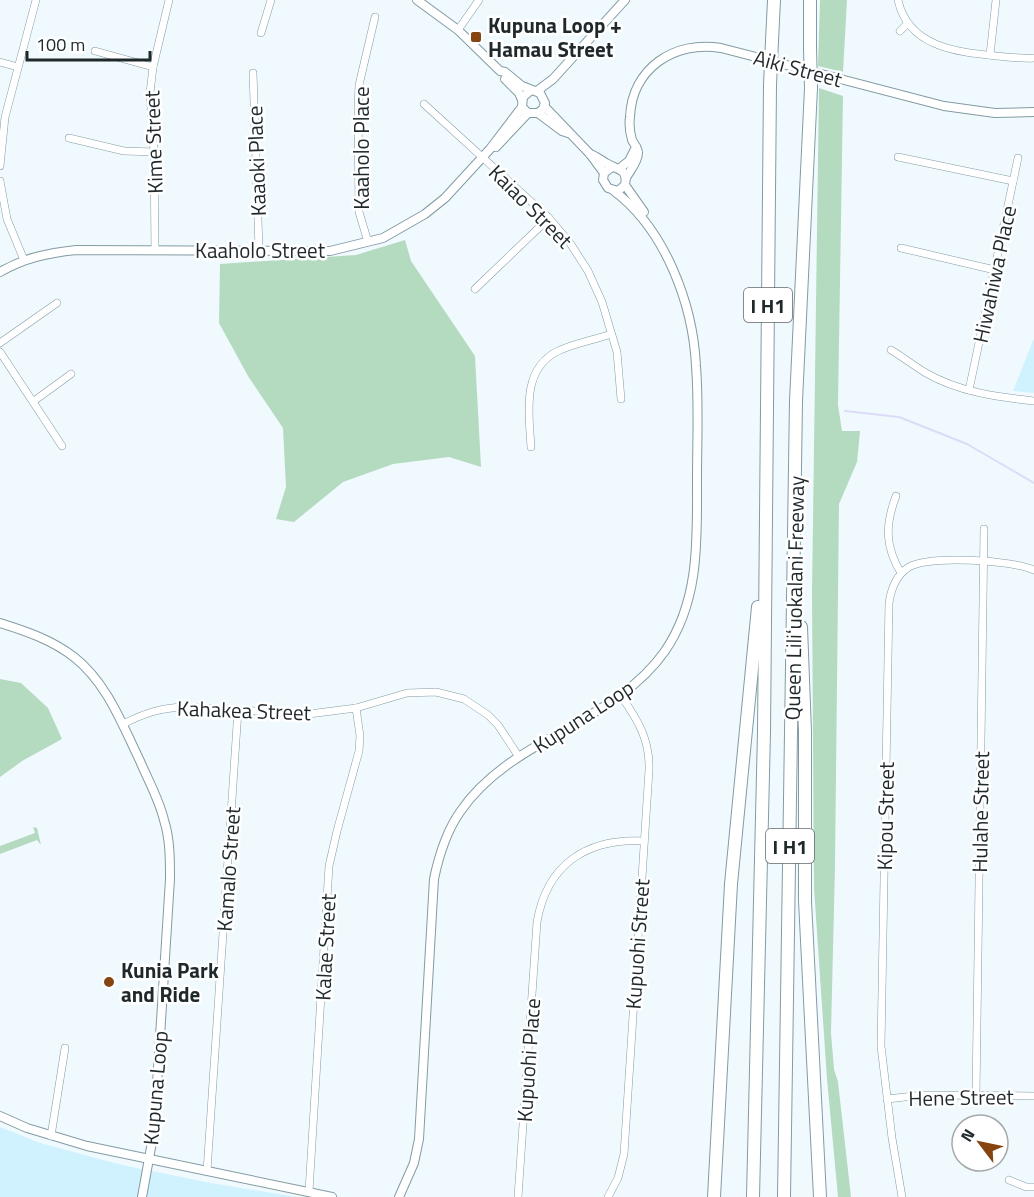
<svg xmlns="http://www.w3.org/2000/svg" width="1034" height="1197" font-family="'Titillium Web',sans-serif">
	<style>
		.built { fill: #cff2fe }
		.green { fill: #b4dabf }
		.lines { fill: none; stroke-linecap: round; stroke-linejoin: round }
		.stream { stroke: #dcdbf8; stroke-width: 2 }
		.minor-casing { stroke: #839ba3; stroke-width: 8 }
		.tertiary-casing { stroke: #839ba3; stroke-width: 10 }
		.motorway-casing { stroke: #839ba3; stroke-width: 14 }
		.minor { stroke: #fff; stroke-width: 7 }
		.tertiary { stroke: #fff; stroke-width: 8 }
		.motorway { stroke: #fff; stroke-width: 12 }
		.motorway-bridge-casing { stroke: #839ba3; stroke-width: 14; stroke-linecap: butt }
		.motorway-bridge { stroke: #fff; stroke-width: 12 }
		.poi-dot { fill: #854410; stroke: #fff; stroke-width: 2 }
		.labels { text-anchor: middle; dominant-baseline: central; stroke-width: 5; stroke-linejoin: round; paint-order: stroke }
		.shield { fill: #fff; stroke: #62686b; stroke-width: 1.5 }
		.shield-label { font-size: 20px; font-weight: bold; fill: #1f282b }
		.poi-label { font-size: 21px; font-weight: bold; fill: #1f282b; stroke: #fff; text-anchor: start }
		.street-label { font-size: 21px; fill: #1f282b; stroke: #fff }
	</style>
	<rect width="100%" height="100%" fill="#f0fafe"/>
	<g class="built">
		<polygon points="1034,338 1034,393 1013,391"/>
		<polygon points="0,1127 40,1143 122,1165 211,1183 296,1197 0,1197"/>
	</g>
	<g class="green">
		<polygon points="820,0 847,0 843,72 818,66"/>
		<polygon points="819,88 843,96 838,405 842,431 860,431 857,462 839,504 835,866 831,1033 834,1069 838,1082 851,1197 838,1197 827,1079 814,888 812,592"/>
		<polygon points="405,240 411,261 475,356 481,467 449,457 393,464 343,482 294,522 276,519 286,487 283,428 248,376 219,323 220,264 356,255"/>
		<polygon points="0,679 21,683 48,708 62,739 22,761 0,777"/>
		<polygon points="33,827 37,828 41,845 37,840 0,854 0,846 35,833"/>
	</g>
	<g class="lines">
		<polyline class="stream" points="845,411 899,417 967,444 1034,483"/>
		<defs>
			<g id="minor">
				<path d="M898,0C908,47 957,52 996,56C1009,57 1022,59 1034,58"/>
				<polyline points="458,30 479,0"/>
				<polyline points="900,31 908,23"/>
				<polyline points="261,33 271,0"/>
				<polyline points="95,51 153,67"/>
				<polyline points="990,55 996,0"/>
				<polyline points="0,62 18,67"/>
				<polyline points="253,73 259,249"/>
				<polyline points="424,104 549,218 570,243 588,271 602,302 617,352 621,399"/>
				<polyline points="69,138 124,151 154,152"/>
				<polyline points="898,157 1013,181"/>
				<polyline points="0,166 5,117 36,0"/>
				<polyline points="0,181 7,219 24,260"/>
				<polyline points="368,242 359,212 358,109 359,85 375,17"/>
				<polyline points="901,248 995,270"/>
				<polyline points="155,250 154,152 150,93 153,67 169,0"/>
				<polyline points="475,289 549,218"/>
				<polyline points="0,343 57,303"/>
				<path d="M891,350C903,357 914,366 926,373C959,392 997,397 1034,401"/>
				<polyline points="0,352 62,446"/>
				<polyline points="969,390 1018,158"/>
				<polyline points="34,401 71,374"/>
				<path d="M531,447C529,414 521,369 558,351C575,343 594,340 611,334"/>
				<path d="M896,496C885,525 885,547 901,573"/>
				<path d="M123,724C145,713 160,708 185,707L309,714L356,708L407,693L436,692L464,699L488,715L498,725L519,757"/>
				<polyline points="976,1095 984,529"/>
				<polyline points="887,1099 923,1095 1034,1096"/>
				<polyline points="51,1136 65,1048"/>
				<polyline points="207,1171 238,710"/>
				<polyline points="1009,1180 1026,1187 1034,1187"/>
				<polyline points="309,1191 329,866 337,831 359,751 360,736 356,708"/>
				<path d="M518,1197L537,922C547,864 587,838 644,841"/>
				<path d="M608,1197L618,1178L624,1154L649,770C650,740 638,720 621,696"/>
				<path d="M902,1197L892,1138L881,1046L889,603C891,589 896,575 909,567C930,555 1012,560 1034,570"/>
			</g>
			<g id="tertiary">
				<polyline points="417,0 458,30 500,71 505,72 522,86 540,93 545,103 543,109 538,113 528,113 522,107 523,97 530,91"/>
				<polyline points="505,79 519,93 522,100"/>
				<polyline points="537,91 553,79 625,0"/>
				<polyline points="544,106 590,154 604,173"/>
				<polyline points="538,113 562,131 568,133"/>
				<polyline points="496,147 528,113"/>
				<path d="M590,154C597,156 601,161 608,164C618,170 628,169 625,185L618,191L608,188L603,180L604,173L612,167"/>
				<polyline points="620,168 629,161 636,147"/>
				<path d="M626,178C630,170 638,162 638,153C638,148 634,144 632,140C630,133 629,124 630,117C632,68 675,40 721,48L944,106L995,113L1034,112"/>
				<polyline points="625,185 644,212"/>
				<path d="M0,272C24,258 48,253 76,250L330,251L383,238L425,214L445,198L490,149L522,107"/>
				<path d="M0,623C26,631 52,640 74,657C107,683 122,724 140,761C148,780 159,799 164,820C170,839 170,858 170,879L154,1131L142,1197"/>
				<polyline points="0,1116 27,1128 87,1146 332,1197"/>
				<path d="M399,1197L414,1163L419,1139L434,879C439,855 446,832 460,812C511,737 613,725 665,651C700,600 697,539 697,480C697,442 699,404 696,366C693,304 665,229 614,191"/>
			</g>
			<g id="motorway">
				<polyline points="772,41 774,0"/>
				<polyline points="810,47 810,0"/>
				<polyline points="801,627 805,732 805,901 820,1197"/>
				<polyline points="714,1197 731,884 758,607"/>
				<polyline points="753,1197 764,732 770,85"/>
				<polyline points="784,1197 796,401 811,88"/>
			</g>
		</defs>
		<use href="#minor" class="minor-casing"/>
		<use href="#tertiary" class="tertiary-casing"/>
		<use href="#motorway" class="motorway-casing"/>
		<use href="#minor" class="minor"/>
		<use href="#tertiary" class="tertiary"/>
		<use href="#motorway" class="motorway"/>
		<defs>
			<g id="motorway-bridge">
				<polyline points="810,47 811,88"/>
				<polyline points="770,85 772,41"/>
			</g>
		</defs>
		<use href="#motorway-bridge" class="motorway-bridge-casing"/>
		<use href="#motorway-bridge" class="motorway-bridge"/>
	</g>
	<g class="poi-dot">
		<rect x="470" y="31" width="12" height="12" rx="3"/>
		<circle cx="109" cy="982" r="6"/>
	</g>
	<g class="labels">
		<g class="shield">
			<rect x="744" y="288" width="48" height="34" rx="4.5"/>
			<rect x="766" y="829" width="48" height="34" rx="4.5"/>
		</g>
		<g class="shield-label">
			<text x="768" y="305">I H1</text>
			<text x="790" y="846">I H1</text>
		</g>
		<g class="poi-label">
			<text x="488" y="25">Kupuna Loop +<tspan x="488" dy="24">Hamau Street</tspan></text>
			<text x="121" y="970">Kunia Park<tspan x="121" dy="24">and Ride</tspan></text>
		</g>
		<g class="street-label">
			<text transform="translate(798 68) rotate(15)">Aiki Street</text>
			<text transform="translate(153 142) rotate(-92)">Kime Street</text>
			<text transform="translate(361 148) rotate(-90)">Kaaholo Place</text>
			<text transform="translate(256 161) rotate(-92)">Kaaoki Place</text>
			<text transform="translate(531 206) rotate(45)">Kaiao Street</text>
			<text x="260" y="250">Kaaholo Street</text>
			<text transform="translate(994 274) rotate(-78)">Hiwahiwa Place</text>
			<text transform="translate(794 598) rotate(-89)">Queen Liliʻuokalani Freeway</text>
			<text transform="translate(244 710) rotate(2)">Kahakea Street</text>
			<text transform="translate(583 716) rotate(-33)">Kupuna Loop</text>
			<text transform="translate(980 812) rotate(-89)">Hulahe Street</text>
			<text transform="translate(885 816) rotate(-89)">Kipou Street</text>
			<text transform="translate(228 869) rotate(-86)">Kamalo Street</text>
			<text transform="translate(637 944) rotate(-86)">Kupuohi Street</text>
			<text transform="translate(325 947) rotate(-87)">Kalae Street</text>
			<text transform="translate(528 1060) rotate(-86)">Kupuohi Place</text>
			<text transform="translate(155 1088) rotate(-85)">Kupuna Loop</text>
			<text transform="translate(961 1097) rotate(-1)">Hene Street</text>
		</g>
	</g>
	<g transform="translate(980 1143) rotate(302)"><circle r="28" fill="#ffffff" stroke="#a5a9aa" stroke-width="1.5"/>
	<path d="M0-4.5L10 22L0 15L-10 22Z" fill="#854410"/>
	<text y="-9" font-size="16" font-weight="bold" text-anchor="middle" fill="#1f282b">N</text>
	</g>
	<path d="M27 51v9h123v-9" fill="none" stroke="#1f282b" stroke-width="3"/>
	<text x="36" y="51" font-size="18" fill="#1f282b" stroke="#ffffff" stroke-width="4.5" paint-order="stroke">100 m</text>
</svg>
